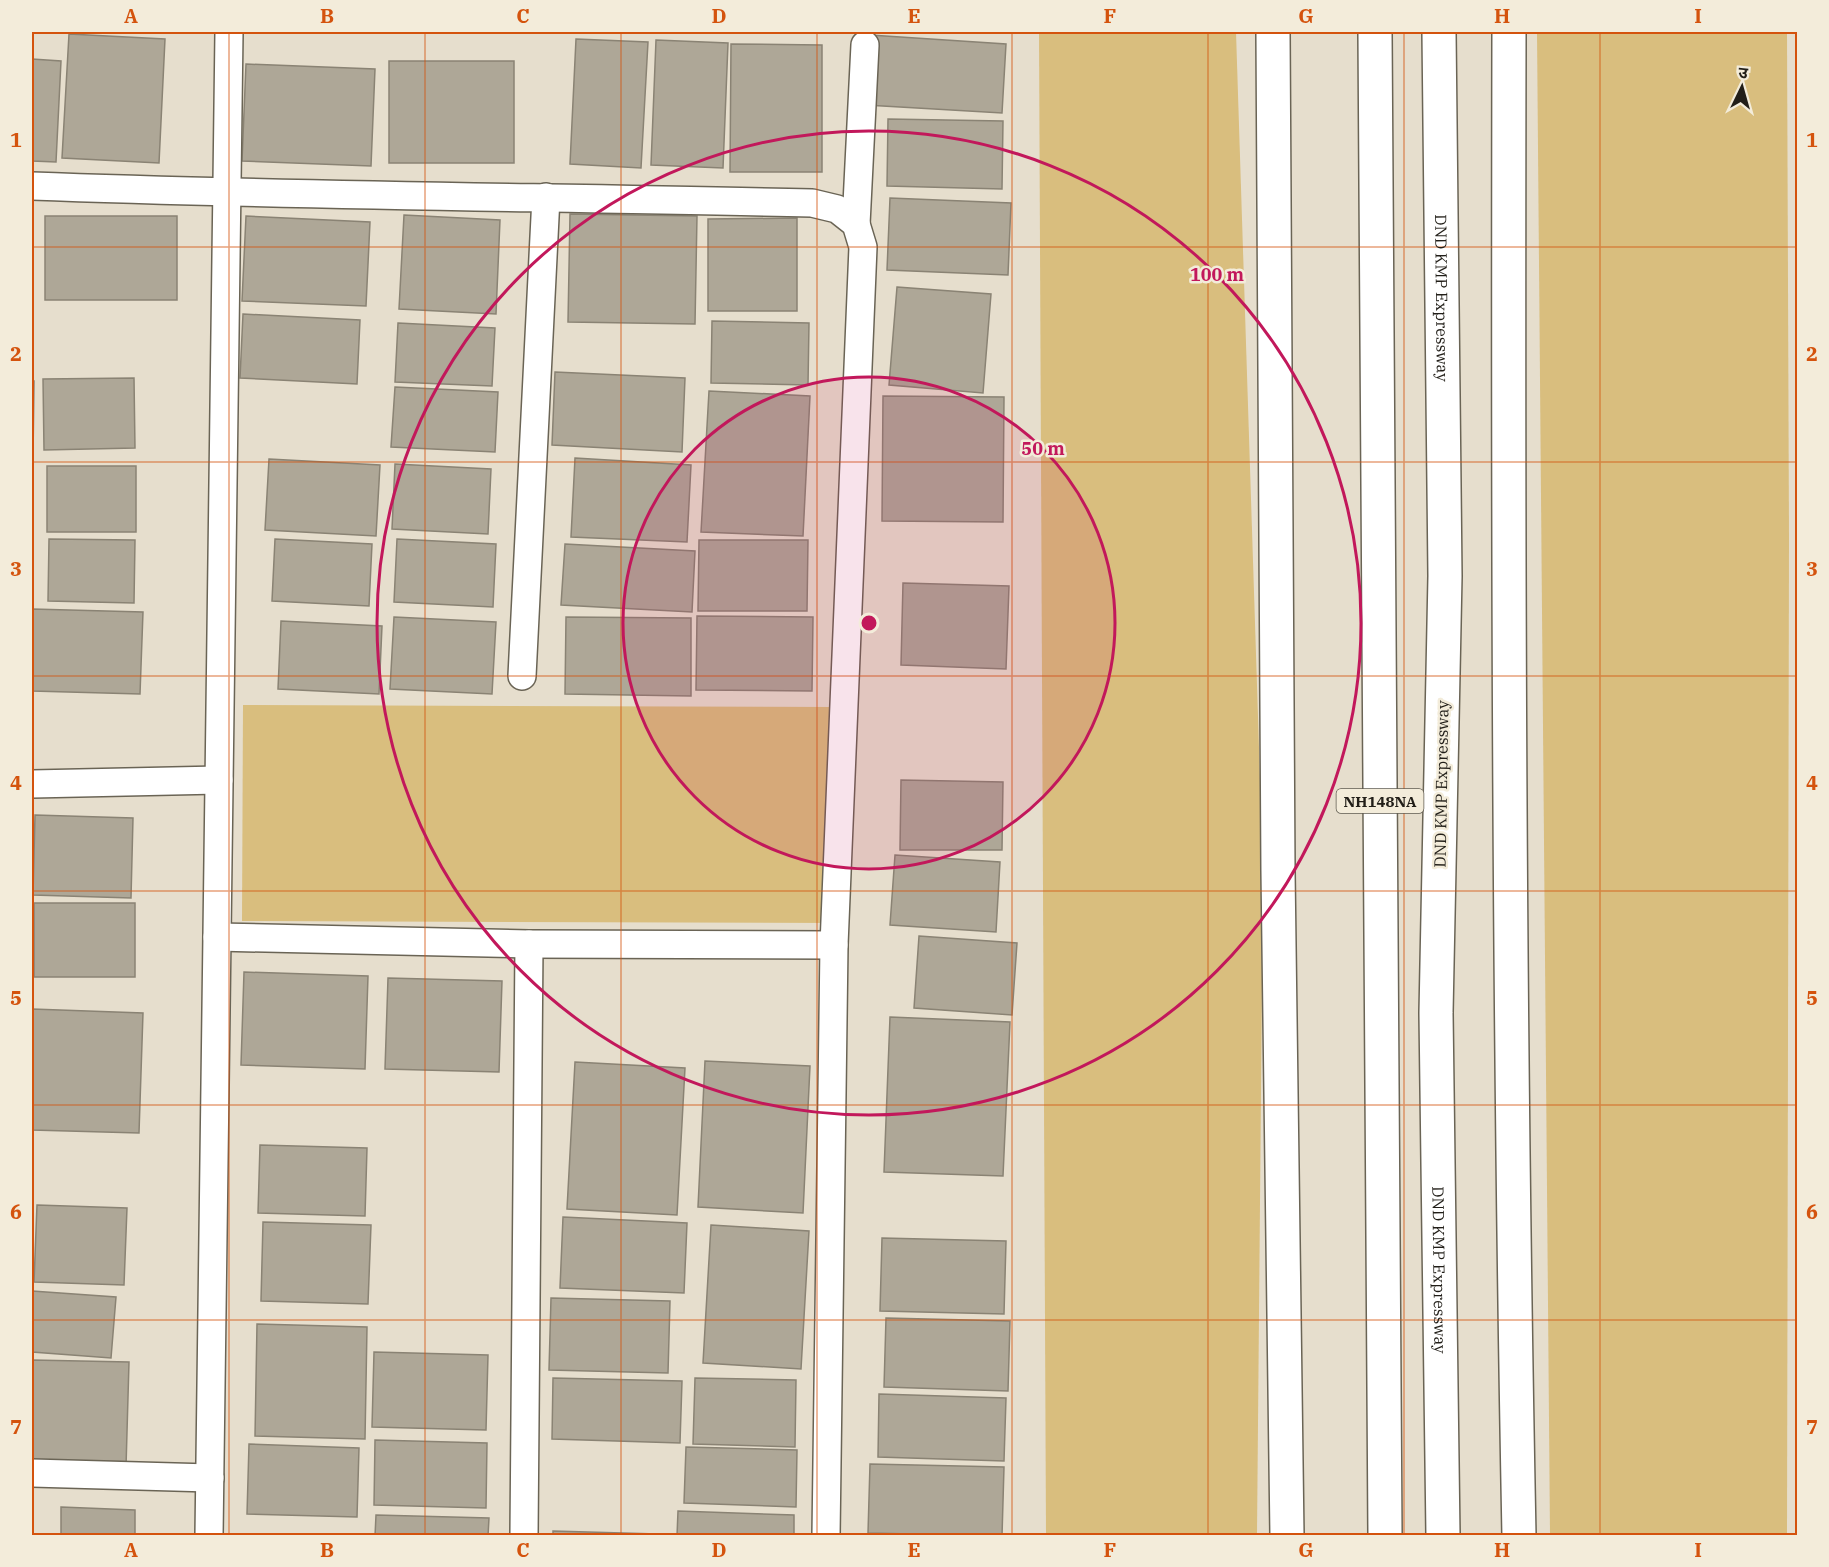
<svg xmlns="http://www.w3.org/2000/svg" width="1829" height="1567" font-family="'IBM Plex Serif','Noto Sans Devanagari',serif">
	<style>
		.green { fill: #d9be7e }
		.building { fill: #aea797; stroke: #8a8374; stroke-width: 1.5 }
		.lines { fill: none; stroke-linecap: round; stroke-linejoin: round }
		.street-casing { stroke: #6a6455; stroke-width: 30 }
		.secondary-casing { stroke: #6a6455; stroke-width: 36 }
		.highway-casing { stroke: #6a6455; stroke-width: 36 }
		.street { stroke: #fff; stroke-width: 27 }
		.secondary { stroke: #fff; stroke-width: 33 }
		.highway { stroke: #fff; stroke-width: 33 }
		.grid { fill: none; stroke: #d4530d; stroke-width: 1.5; stroke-opacity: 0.55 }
		.ring { fill: none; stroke: #c2185b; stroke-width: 3 }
		.labels { text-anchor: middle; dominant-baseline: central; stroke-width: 5; stroke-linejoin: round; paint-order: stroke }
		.shield { fill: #f3ecda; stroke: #605c52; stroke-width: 1.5 }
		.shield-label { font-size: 15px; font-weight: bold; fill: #211e18 }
		.street-label { font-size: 16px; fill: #211e18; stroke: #f3ecda }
		.centre { fill: #c2185b; stroke: #f3ecda; stroke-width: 3 }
		.ring-label { font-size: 18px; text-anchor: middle; font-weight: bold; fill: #c2185b; stroke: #f3ecda; stroke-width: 5; stroke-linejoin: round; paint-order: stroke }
		.neatline { fill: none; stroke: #d4530d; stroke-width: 2 }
		.grid-label { font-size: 20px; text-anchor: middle; font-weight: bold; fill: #d4530d }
	</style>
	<rect width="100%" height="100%" fill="#e6decd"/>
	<g class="green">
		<polygon points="1039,32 1236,32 1263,872 1257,1535 1046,1535"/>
		<polygon points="1537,32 1787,32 1789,538 1787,1535 1550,1535"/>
		<polygon points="243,705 834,707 834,923 242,921"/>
	</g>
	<g class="building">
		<polygon points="69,34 165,39 159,163 62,158"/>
		<polygon points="870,35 1006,44 1002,113 866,105"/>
		<polygon points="576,39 648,42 641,168 570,164"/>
		<polygon points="656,40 728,43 723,168 651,165"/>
		<polygon points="731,44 822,45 822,172 730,172"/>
		<polygon points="32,59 61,61 56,162 32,161"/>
		<rect x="389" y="61" width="125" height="102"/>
		<polygon points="246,64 375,69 371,166 242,161"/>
		<polygon points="888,119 1003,121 1002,189 887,186"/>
		<polygon points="890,198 1011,203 1008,275 887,270"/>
		<polygon points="570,214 697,216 695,324 568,322"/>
		<polygon points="404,215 500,220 496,314 399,309"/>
		<rect x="45" y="216" width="132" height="84"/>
		<polygon points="246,216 370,222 366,306 242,301"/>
		<polygon points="797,218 797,311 708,311 708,219"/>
		<polygon points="897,287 991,294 983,393 889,385"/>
		<polygon points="243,314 360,320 357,384 240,378"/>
		<polygon points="712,321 809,323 808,385 711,383"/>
		<polygon points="398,323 495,328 492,386 395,382"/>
		<polygon points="555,372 685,378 682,452 552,445"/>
		<polygon points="134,378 135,448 44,450 43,379"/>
		<polygon points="32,381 34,381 33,458 32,458"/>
		<polygon points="395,387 498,392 495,452 391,447"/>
		<polygon points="709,391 810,396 803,536 701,532"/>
		<polygon points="883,396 1004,397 1003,522 882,521"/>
		<polygon points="575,458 691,465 687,542 571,537"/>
		<polygon points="269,459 380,465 376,536 265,530"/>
		<polygon points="395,464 491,469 488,534 392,529"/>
		<rect x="47" y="466" width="89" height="66"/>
		<polygon points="49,539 135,540 134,603 48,601"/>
		<polygon points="275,539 372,544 369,606 272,601"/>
		<polygon points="397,539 496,544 493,607 394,602"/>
		<polygon points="699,540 808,540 807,611 698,611"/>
		<polygon points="565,544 695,551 692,612 561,605"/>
		<polygon points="903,583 1009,586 1006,669 901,665"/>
		<polygon points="32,609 143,612 140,694 32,691"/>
		<polygon points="697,616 813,617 812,691 696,690"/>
		<polygon points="394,617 496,622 492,694 390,689"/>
		<polygon points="566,617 691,618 691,696 565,694"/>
		<polygon points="281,621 382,626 379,694 278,689"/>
		<polygon points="901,780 1003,782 1002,850 900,850"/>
		<polygon points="35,815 133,818 131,898 33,895"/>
		<polygon points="895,855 1000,862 996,932 890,925"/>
		<rect x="34" y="903" width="101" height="74"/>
		<polygon points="919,936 1017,943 1012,1015 914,1008"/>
		<polygon points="244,972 368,976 365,1069 241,1065"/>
		<polygon points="388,978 502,981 499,1072 385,1069"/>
		<polygon points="32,1009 143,1013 139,1133 32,1130"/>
		<polygon points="890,1017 1010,1022 1003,1176 884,1172"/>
		<polygon points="705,1061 810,1066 803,1213 698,1207"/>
		<polygon points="575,1062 685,1068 677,1215 567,1209"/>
		<polygon points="260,1145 367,1148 365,1216 258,1213"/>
		<polygon points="37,1205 127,1208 124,1285 34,1282"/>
		<polygon points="563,1217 687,1223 684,1293 560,1288"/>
		<polygon points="263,1222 371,1225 368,1304 261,1301"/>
		<polygon points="711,1225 809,1231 801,1369 703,1363"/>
		<polygon points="882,1238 1006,1241 1004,1314 880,1311"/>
		<polygon points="32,1291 116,1297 111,1358 32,1352"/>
		<polygon points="551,1298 670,1301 668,1373 549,1370"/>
		<polygon points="886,1318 1010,1321 1008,1391 884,1387"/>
		<polygon points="257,1324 367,1327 365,1439 255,1436"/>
		<polygon points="374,1352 488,1355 486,1430 372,1427"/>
		<polygon points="32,1360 129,1362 126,1467 32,1465"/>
		<polygon points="553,1378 682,1381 680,1443 552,1439"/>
		<polygon points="695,1378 796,1380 795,1447 693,1444"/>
		<polygon points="879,1394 1006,1398 1004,1461 878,1457"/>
		<polygon points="375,1440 487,1443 486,1508 374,1505"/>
		<polygon points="249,1444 359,1448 357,1517 247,1514"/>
		<polygon points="686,1447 797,1450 796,1507 684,1503"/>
		<polygon points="870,1464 1004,1467 1002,1536 868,1533"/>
		<polygon points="61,1507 135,1510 135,1536 61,1536"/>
		<polygon points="678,1511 794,1515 794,1536 677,1536"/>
		<polygon points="376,1515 489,1518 488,1536 375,1536"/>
		<polygon points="553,1531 657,1534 657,1536 553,1536"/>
	</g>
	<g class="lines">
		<defs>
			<g id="street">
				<path d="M32,186C292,196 552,197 812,203L837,209L856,224L863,247L834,945L826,1536"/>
				<polyline points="856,224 865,45"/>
				<polyline points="522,676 546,197"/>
				<polyline points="32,784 219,780"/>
				<polyline points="217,937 529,944 834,945"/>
				<polyline points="32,1473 210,1478"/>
				<polyline points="209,1536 229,32"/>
				<polyline points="524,1536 529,944"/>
			</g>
			<g id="secondary">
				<polyline points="1273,32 1278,871 1287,1536"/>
				<path d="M1509,32C1508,533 1509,1034 1519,1536"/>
			</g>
			<g id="highway">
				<polyline points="1375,32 1385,1536"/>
				<path id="s1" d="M1439,32L1445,576L1436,1013L1443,1536"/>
			</g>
		</defs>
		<use href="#street" class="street-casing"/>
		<use href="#secondary" class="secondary-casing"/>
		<use href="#highway" class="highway-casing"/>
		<use href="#street" class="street"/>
		<use href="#secondary" class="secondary"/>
		<use href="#highway" class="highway"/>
	</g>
	<path class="grid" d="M229,32V1536M425,32V1536M621,32V1536M817,32V1536M1012,32V1536M1208,32V1536M1404,32V1536M1600,32V1536M32,247H1798M32,462H1798M32,676H1798M32,891H1798M32,1105H1798M32,1320H1798"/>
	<circle cx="869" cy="623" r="246" fill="#c2185b" fill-opacity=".12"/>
	<g class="ring">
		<circle cx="869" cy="623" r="246"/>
		<circle cx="869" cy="623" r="492"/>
	</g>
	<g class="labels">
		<rect class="shield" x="1336.5" y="789" width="87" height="24" rx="4.5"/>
		<g class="shield-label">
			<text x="1380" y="801">NH148NA</text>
		</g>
		<g class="street-label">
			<text stroke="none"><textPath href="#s1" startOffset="266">DND KMP Expressway</textPath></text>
			<text transform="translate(1441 784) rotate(-89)">DND KMP Expressway</text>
			<text stroke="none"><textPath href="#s1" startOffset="1238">DND KMP Expressway</textPath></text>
		</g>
	</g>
	<circle cx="869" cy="623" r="9" class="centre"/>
	<g class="ring-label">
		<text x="1217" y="281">100 m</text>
		<text x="1043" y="455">50 m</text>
	</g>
	<rect width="1829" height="1567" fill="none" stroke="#f3ecda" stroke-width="66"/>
	<g transform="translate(1742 87) rotate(5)" stroke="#f3ecda" stroke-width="4.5" paint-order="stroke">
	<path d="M0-4.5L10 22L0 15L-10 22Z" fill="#211e18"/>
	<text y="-9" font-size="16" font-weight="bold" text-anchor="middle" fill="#211e18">उ</text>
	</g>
	<rect x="33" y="33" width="1763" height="1501" class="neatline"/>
	<g class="grid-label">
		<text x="131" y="23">A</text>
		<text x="327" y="23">B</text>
		<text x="523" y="23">C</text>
		<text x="719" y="23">D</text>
		<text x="914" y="23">E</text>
		<text x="1110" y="23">F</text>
		<text x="1306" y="23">G</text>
		<text x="1502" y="23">H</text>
		<text x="1698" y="23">I</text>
		<text x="16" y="147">1</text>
		<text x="1812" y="147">1</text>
		<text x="16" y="361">2</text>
		<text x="1812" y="361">2</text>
		<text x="16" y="576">3</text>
		<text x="1812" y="576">3</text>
		<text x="16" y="790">4</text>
		<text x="1812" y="790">4</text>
		<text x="16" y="1005">5</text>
		<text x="1812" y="1005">5</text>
		<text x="16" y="1219">6</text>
		<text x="1812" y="1219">6</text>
		<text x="16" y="1434">7</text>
		<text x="1812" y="1434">7</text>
		<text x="131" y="1557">A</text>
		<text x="327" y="1557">B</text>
		<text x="523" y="1557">C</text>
		<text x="719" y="1557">D</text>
		<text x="914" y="1557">E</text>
		<text x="1110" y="1557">F</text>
		<text x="1306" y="1557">G</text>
		<text x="1502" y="1557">H</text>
		<text x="1698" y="1557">I</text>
	</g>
</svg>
